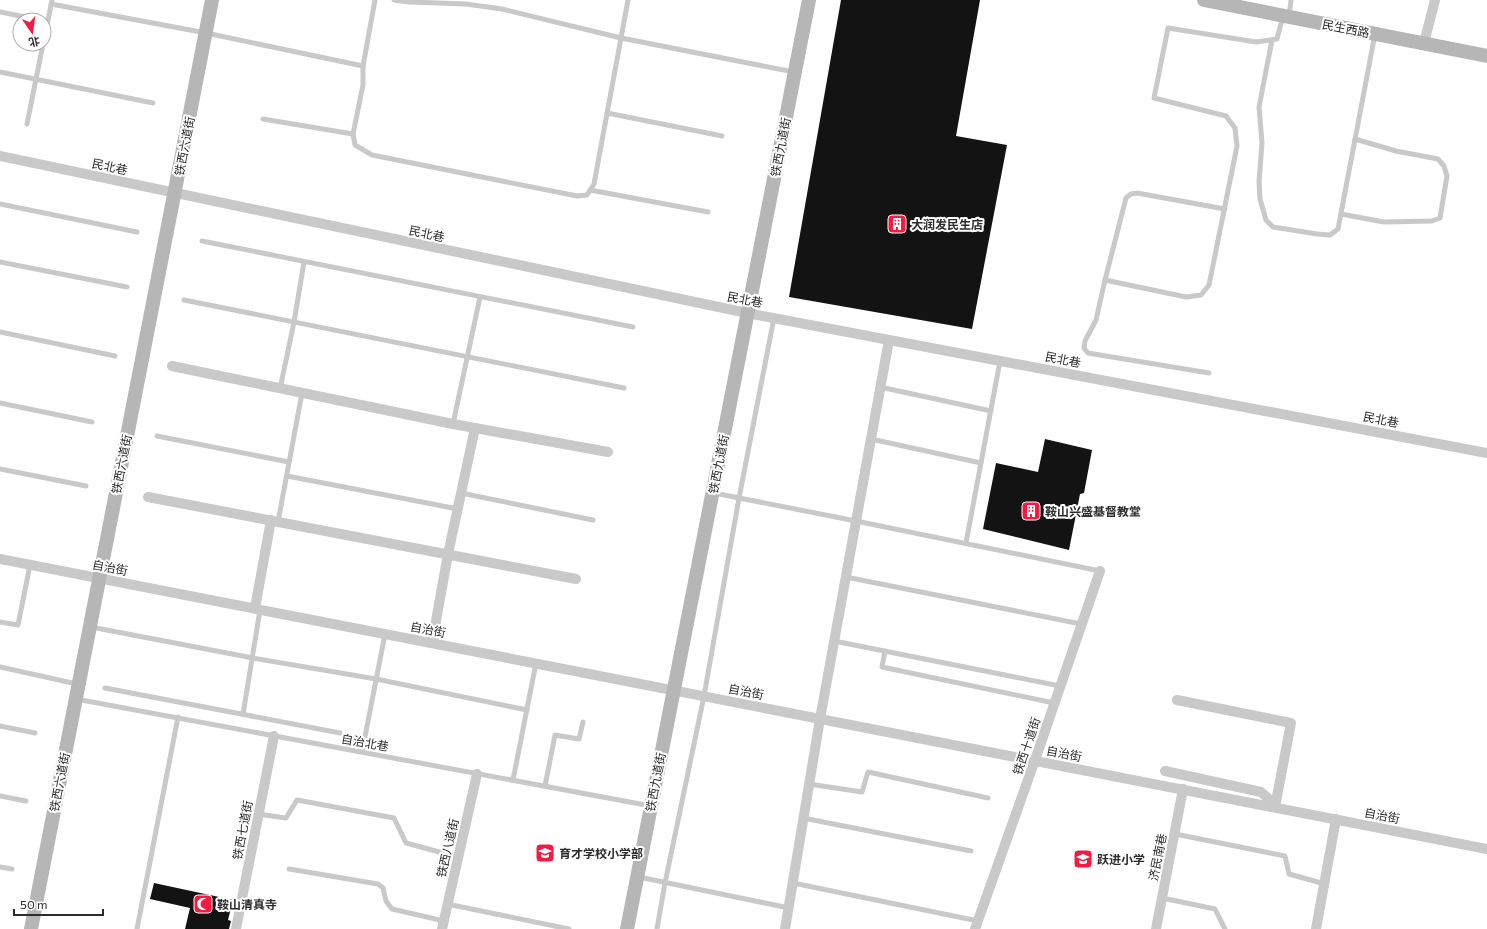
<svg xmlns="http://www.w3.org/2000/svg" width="1487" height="929" font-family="Commissioner,'Noto Sans SC',sans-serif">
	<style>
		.building { fill: #131313 }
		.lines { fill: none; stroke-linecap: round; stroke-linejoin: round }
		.service { stroke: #c9c9c9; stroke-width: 5 }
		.minor { stroke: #c9c9c9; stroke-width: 10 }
		.secondary { stroke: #b6b6b6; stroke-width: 14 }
		.labels { text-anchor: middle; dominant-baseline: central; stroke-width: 4; stroke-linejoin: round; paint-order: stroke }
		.street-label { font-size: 12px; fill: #2c2c2c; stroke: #fff }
		.poi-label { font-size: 12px; font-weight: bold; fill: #2c2c2c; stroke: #fff; text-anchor: start }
	</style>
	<rect width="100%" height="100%" fill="#fff"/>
	<g class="building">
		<polygon points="841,0 980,0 956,136 1007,145 972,329 789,297"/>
		<polygon points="1045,439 1092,450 1084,493 1080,494 1069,550 983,529 996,463 1038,472"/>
		<polygon points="154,883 233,900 228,920 231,921 229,929 185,929 190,908 150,899"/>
	</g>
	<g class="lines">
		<g class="service">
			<polyline points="375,0 363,66 363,85 353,134 355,145 372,155 577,196 587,195 594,184 628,0"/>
			<polyline points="394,0 409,2 466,4 502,9 621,38 794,72"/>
			<polyline points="51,4 206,33 363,66"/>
			<polyline points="0,12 41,20"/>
			<polyline points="1289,16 1291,0"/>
			<polyline points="1272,40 1259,107 1262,143 1259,182 1260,199 1266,220 1273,227 1317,234 1330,235 1338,229 1375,34"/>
			<polyline points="44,41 52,0"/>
			<polyline points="0,72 153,103"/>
			<polyline points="607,113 722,136"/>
			<polyline points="263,119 353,134"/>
			<polyline points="27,124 43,44"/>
			<polyline points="590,190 708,212"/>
			<polyline points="0,204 137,232"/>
			<polyline points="1341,214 1384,222 1432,221 1440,218 1447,176 1444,166 1438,159 1396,151 1355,139"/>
			<polyline points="202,241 633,327"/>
			<polyline points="0,262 127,287"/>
			<polyline points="1105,280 1126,198 1131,194 1137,193 1225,209"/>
			<polyline points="184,300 624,388"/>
			<polyline points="0,332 115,356"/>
			<polyline points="1209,373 1088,353 1084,348 1085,341 1096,320 1105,280 1186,297 1201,295 1209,285 1237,146 1235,128 1226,116 1154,98 1168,28 1256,42 1277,39 1283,16"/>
			<polyline points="880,387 991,411"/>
			<polyline points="280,389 294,322 304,262"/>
			<polyline points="0,403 92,422"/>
			<polyline points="453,424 480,297"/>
			<polyline points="157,436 289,462"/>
			<polyline points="871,439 981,463"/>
			<polyline points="0,469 86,486"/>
			<polyline points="287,476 458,509"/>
			<polyline points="461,493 593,520"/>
			<polyline points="714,493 856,521 1100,571"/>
			<polyline points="278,522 302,393"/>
			<polyline points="966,543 1000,361"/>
			<polyline points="846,577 1081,624"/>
			<polyline points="0,622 18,625 30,565"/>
			<polyline points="91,627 253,658 376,679 527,710"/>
			<polyline points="834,641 1060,686"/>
			<polyline points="885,651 882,667 1054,703"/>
			<polyline points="0,667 77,684"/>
			<polyline points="105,688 340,733"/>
			<polyline points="76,699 651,806"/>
			<polyline points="243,714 260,610"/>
			<polyline points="0,726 35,733"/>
			<polyline points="362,752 385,634"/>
			<polyline points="513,780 536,663"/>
			<polyline points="809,784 862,792 868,772 988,798"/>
			<polyline points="545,786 555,735 579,739 583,722"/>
			<polyline points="0,796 26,801"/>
			<polyline points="258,814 286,818 297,800 394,818 406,843 458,857"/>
			<polyline points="803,818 971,851"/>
			<polyline points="1175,834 1285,856 1289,874 1325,884"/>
			<polyline points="0,867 12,869"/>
			<polyline points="289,869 378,884 383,888 386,901 392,909 444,921"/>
			<polyline points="639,877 789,908"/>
			<polyline points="793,883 978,921"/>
			<polyline points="1162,898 1215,909 1225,929"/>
			<polyline points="447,904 569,929"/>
			<polyline points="137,929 178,717"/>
			<polyline points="657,929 665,883 704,696 739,498 774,318"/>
		</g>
		<g class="minor">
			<polyline points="1424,43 1435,0"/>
			<polyline points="0,156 752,314 1487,453"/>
			<polyline points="172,366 453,424 608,452"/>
			<polyline points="148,497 576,579"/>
			<polyline points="0,559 1487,849"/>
			<polyline points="255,608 271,520"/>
			<polyline points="432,643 448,554 475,428"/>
			<polyline points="1177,700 1291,723 1275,807"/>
			<polyline points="1165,771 1261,792 1276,805"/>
			<polyline points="236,929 274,736"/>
			<polyline points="442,929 477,774"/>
			<polyline points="785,929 820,719 889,340"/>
			<polyline points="975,929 1035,760 1100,571"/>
			<polyline points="1156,929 1183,789"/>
			<polyline points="1316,929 1336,819"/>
		</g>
		<g class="secondary">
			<polyline points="1204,0 1487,56"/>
			<polyline points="31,929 212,0"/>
			<polyline points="627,929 809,0"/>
		</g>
	</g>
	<defs>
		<symbol id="building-square" viewBox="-11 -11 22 22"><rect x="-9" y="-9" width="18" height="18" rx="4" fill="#f61a42" stroke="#fff"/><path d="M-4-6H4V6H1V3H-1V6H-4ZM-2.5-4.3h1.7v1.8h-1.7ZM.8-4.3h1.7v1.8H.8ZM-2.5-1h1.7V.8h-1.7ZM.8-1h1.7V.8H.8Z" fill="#fff"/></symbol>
		<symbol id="school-square" viewBox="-11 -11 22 22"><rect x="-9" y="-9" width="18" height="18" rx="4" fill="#f61a42" stroke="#fff"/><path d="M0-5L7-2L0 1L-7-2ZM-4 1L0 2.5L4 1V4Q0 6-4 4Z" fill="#fff"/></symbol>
		<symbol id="mosque-square" viewBox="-11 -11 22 22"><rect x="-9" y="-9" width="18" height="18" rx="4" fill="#f61a42" stroke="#fff"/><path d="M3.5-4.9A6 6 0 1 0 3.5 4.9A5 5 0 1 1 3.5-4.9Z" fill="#fff"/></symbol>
	</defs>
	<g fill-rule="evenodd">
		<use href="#building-square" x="886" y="213" width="22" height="22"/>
		<use href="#building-square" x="1020" y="500" width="22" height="22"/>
		<use href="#school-square" x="534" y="842" width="22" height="22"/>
		<use href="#school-square" x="1072" y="848" width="22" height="22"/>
		<use href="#mosque-square" x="192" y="893" width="22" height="22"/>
	</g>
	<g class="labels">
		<g class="street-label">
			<text transform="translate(1346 28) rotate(11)">民生西路</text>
			<text transform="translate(184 146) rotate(-79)">铁西六道街</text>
			<text transform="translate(780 147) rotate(-79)">铁西九道街</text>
			<text transform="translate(110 166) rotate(12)">民北巷</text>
			<text transform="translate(427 233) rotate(12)">民北巷</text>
			<text transform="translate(745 299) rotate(11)">民北巷</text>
			<text transform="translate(1063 359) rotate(11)">民北巷</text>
			<text transform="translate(1381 419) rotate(11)">民北巷</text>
			<text transform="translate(121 464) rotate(-79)">铁西六道街</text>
			<text transform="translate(718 464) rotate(-79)">铁西九道街</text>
			<text transform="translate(110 567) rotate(11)">自治街</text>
			<text transform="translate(428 629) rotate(11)">自治街</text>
			<text transform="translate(746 691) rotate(11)">自治街</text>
			<text transform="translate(365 742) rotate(10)">自治北巷</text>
			<text transform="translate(1026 746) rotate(-71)">铁西十道街</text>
			<text transform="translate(1064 753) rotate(11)">自治街</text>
			<text transform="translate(59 782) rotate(-79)">铁西六道街</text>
			<text transform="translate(655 782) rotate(-79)">铁西九道街</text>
			<text transform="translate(1382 815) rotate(11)">自治街</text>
			<text transform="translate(242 830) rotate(-79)">铁西七道街</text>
			<text transform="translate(447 848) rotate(-77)">铁西八道街</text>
			<text transform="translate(1157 857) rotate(-79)">济民南巷</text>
		</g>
		<g class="poi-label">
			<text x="911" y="224">大润发民生店</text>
			<text x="1045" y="511">鞍山兴盛基督教堂</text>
			<text x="559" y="853">育才学校小学部</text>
			<text x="1097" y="859">跃进小学</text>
			<text x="217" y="904">鞍山清真寺</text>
		</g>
	</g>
	<g transform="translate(32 32) rotate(167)"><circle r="19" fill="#ffffff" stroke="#ababab"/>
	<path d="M0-3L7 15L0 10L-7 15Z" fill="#f61a42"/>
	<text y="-6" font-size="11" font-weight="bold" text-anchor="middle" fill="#2c2c2c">北</text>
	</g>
	<path d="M14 909v6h89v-6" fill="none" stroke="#2c2c2c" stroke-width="2"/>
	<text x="20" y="909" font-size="12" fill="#2c2c2c" stroke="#ffffff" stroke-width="3" paint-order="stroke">50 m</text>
</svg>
